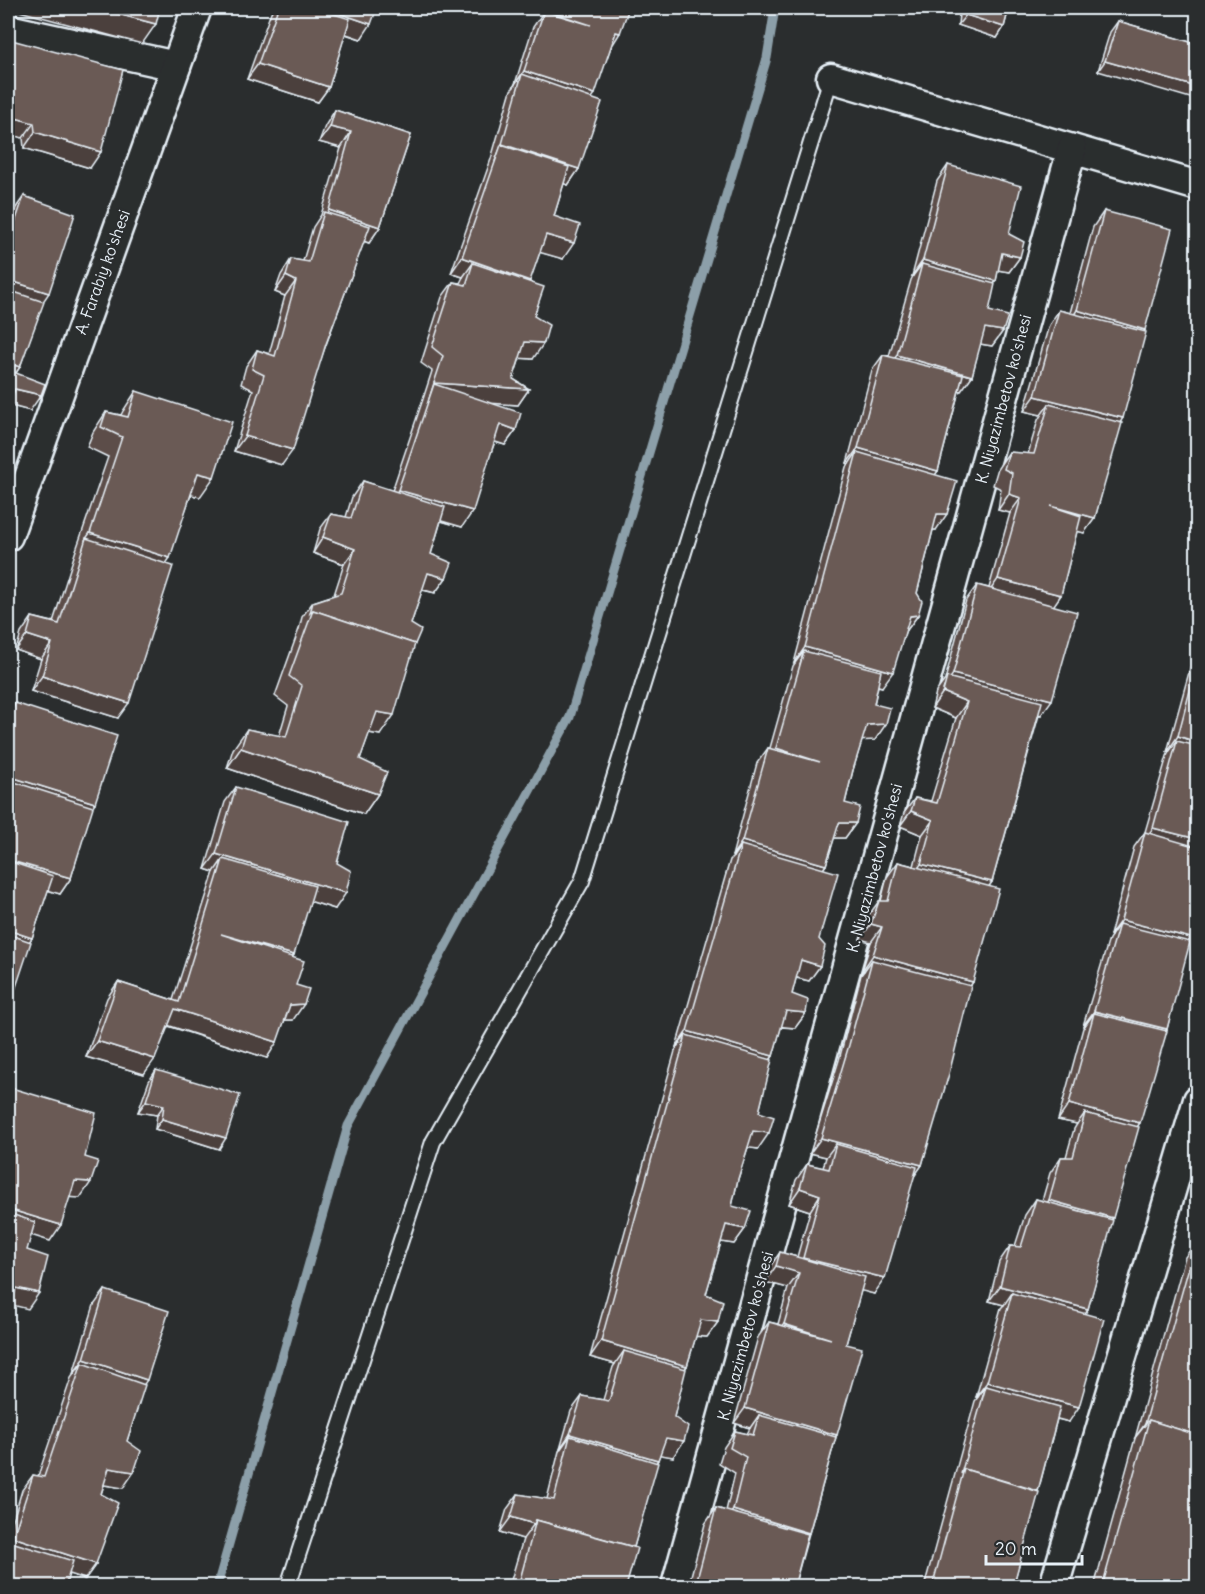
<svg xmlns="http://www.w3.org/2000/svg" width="1205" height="1594" font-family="Delius,sans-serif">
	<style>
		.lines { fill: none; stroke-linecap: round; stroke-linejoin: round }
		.stream { stroke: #8c9fa9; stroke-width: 9 }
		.lane-casing { stroke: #e8f1f8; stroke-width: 18 }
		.street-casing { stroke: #e8f1f8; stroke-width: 33 }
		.lane { stroke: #2a2d2e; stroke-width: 14 }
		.street { stroke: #2a2d2e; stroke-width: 28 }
		.wall { fill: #5c4d49; stroke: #e8f1f8; stroke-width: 1.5 }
		.shaded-wall { fill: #4b3f3c; stroke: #e8f1f8; stroke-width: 1.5 }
		.building { fill: #6b5a55; stroke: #e8f1f8; stroke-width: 1.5 }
		.labels { text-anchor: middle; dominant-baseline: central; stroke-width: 4.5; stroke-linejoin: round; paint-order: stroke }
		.street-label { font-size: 16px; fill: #e8f1f8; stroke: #2a2d2e }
	</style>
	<rect width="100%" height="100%" fill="#2a2d2e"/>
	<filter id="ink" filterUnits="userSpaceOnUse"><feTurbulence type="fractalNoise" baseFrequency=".0167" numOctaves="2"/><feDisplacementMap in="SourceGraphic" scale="12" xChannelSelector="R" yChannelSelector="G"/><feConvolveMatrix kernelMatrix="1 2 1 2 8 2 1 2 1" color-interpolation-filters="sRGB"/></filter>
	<g filter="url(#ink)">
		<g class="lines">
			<polyline class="stream" points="217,1586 348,1126 570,717 767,58 775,8"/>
			<defs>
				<polyline id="lane" points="288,1586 433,1142 582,881 831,78"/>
				<g id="street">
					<polyline points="8,29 176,66"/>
					<polyline points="831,78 1198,186"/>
					<polyline points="8,536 197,8"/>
					<polyline points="676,1586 1072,149"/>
					<polyline points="1054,1586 1198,1100"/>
				</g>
			</defs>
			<use href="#lane" class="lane-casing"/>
			<use href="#street" class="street-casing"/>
			<use href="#lane" class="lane"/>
			<use href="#street" class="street"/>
		</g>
		<g class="wall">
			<polygon points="268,8 377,8 361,39 345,34 329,87 318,102 247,79 271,12 273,9"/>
			<polygon points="546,8 629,8 611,47 591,98 579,169 568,185 564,183 554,216 563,259 540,252 529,282 534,316 533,359 520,358 513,379 529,389 518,405 492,403 516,430 505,445 495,442 462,527 441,521 431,554 446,578 435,593 422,590 411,624 380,735 369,733 360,759 378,794 364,814 227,768 233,749 247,729 279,736 288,706 275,696 299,629 302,617 313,602 334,595 344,564 313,553 320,529 331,514 346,517 352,497 363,481 392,491 423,399 432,371 421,363 442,297 453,282 460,283 463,277 451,273 491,159 511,90 514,87 533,27 544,11 545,11"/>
			<polygon points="933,8 1009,8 1004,27 997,38 958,25 959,14"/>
			<polygon points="1118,21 1197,44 1098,71 1110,32"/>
			<polygon points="8,39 90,168 24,148 23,138 8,134"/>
			<polygon points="335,110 411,135 380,227 369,243 364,241 282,465 234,451 253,390 241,384 246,366 257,350 269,354 285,296 275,292 281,275 291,259 303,261 313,227 321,215 341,148 319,142 325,126"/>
			<polygon points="948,165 1009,234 1020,257 1009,272 998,270 996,281 993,284 989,311 1003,331 992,346 980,344 972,376 961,391 959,391 938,471 935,474 936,530 933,530 917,593 918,615 907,630 906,630 882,687 878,686 874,704 875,740 862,740 853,770 845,803 856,823 845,838 834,838 826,865 823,869 819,939 820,966 809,981 796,978 792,994 806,1013 795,1028 781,1027 773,1056 771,1059 759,1112 758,1149 748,1147 738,1179 732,1206 745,1229 734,1244 721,1242 706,1294 718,1322 707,1337 696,1336 687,1366 685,1369 674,1417 673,1457 660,1454 657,1462 634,1547 626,1587 509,1587 523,1539 500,1532 507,1509 518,1494 547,1499 559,1451 560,1450 560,1449 571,1411 582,1396 603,1400 613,1367 615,1364 590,1357 675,1051 677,1047 676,1047 730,860 733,857 732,856 757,763 768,748 770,748 793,666 795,663 794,663 846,467 849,464 847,463 872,370 883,355 889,356 911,280 913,276 912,276 937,181"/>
			<polygon points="24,196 43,302 20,367 16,373 30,411 8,405 8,408 8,228 13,212"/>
			<polygon points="1104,211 1145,330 1095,518 1084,533 1077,531 1061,595 1053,606 1041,715 1039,715 992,882 989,886 973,982 970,986 922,1165 914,1176 874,1294 861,1290 846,1344 836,1437 794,1587 688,1587 705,1524 716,1508 726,1511 735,1473 719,1463 724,1447 735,1431 747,1434 750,1428 734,1423 758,1337 769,1322 778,1324 788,1288 765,1282 769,1268 780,1252 797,1257 810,1211 789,1204 796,1180 807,1164 823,1168 826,1157 810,1153 839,1060 861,975 864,971 862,971 871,942 860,939 868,916 879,901 881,901 887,877 898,862 914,866 922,835 900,826 904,813 915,798 931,801 956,718 932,708 936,692 945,680 966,600 977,585 989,588 1010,513 998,510 1001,489 993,485 998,468 1009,452 1028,454 1038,420 1041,415 1024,411 1049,325 1059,310 1070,313 1093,227"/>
			<polygon points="136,391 200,497 191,495 166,563 118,718 31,691 41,659 16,650 21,633 32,617 53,622 75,553 108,457 87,447 93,432 106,412 121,415 123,411"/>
			<polygon points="1197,655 1197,915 1188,942 1167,1029 1137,1127 1088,1309 1085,1313 1069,1422 1057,1419 1013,1587 924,1587 975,1401 978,1397 976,1397 1001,1308 1004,1305 989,1301 999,1262 1010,1246 1015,1246 1025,1215 1036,1199 1042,1201 1050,1173 1061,1157 1066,1157 1074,1129 1077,1124 1058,1120 1083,1028 1084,1027 1083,1026 1109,939 1111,936 1110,935 1134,847 1145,832 1167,756 1169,752 1167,752 1191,665"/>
			<polygon points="15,703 92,807 71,878 60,894 48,890 32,938 29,941 10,1005 8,1009 8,713"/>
			<polygon points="236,787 337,863 335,909 310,901 292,957 296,985 293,1020 285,1020 267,1058 168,1026 144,1074 86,1057 107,998 118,982 173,1000 213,875 214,872 205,869 225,802"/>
			<polygon points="156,1070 219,1149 155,1129 157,1115 138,1112 149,1081"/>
			<polygon points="1196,1242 1191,1587 1094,1587 1185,1257"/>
			<polygon points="105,1290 144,1384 127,1441 123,1488 104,1485 101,1494 96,1564 85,1579 69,1574 8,1587 8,1537 22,1490 33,1475 38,1476 71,1378 74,1374 73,1374 94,1305"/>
		</g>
		<g class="shaded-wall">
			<polygon points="8,8 95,8 156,24 142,44"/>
			<polygon points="278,8 324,8 371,24 361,39 277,10"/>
			<polygon points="933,8 964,8 959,14"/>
			<polygon points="966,15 1004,27 997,38 958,25"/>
			<polygon points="616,32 620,33 610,49"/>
			<polygon points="1105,61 1197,87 1197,100 1098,71"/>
			<polygon points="258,64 329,87 318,102 247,79"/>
			<polygon points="524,71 595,94 584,109 522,74 513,87"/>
			<polygon points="8,116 34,123 23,138 8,134"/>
			<polygon points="330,127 351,132 341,148 319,142"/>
			<polygon points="35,132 101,152 90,168 24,148"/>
			<polygon points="502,144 579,169 568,185 495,161"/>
			<polygon points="329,210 380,227 369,243 320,226 321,222"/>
			<polygon points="546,235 574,243 563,259 535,251"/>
			<polygon points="1002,253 1020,257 1009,272 991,269"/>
			<polygon points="462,257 530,281 519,296 473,263 463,277 451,273"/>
			<polygon points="923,260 996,281 985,296 922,264 913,276 912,276"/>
			<polygon points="286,276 296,281 285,296 275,292"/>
			<polygon points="8,280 49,293 38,309 8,299"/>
			<polygon points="1077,310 1145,330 1134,346 1067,326"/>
			<polygon points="985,328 1003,331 992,346 974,343"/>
			<polygon points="525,342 544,343 533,359 514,358"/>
			<polygon points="897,355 972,376 961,391 886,370"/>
			<polygon points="8,363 20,367 12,378 8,376"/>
			<polygon points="434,383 529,389 518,405 429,399"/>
			<polygon points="15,389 41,395 30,411 8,405"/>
			<polygon points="1035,396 1123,418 1113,434 1049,404 1041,415 1024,411"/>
			<polygon points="500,424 516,430 505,445 489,440"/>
			<polygon points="245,436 293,450 282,465 234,451"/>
			<polygon points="858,448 938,471 927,486 857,452 849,464 847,463"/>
			<polygon points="198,473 214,477 200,497 184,493"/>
			<polygon points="398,490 473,511 462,527 387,505"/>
			<polygon points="1009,494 1021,498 1010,513 998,510"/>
			<polygon points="1051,506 1095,518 1084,533 1040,521"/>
			<polygon points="937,514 947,514 936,530 926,530"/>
			<polygon points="90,533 170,558 156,578 85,540"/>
			<polygon points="323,537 355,549 344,564 313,553"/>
			<polygon points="428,573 446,578 435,593 417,588"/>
			<polygon points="998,579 1061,595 1050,611 987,595"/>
			<polygon points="918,615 907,630 899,631 910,616"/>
			<polygon points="27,635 52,643 41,659 16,650"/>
			<polygon points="805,647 893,672 882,687 800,664 804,651 795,663 794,663"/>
			<polygon points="953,674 1052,700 1041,715 943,690 944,687"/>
			<polygon points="42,676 129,703 118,718 31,691"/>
			<polygon points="943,692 967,702 956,718 932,708"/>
			<polygon points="377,712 394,715 380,735 363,732"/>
			<polygon points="886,724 875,740 856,741 867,725"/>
			<polygon points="1178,736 1197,742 1197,760 1177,741 1169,752 1167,752"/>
			<polygon points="241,748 378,794 364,814 227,768"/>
			<polygon points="776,748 820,762 766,763"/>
			<polygon points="8,776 95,803 84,819 8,795"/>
			<polygon points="911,811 933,820 922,835 900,826"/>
			<polygon points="839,823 856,823 845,838 828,838"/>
			<polygon points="1153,828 1197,839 1197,858 1142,843"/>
			<polygon points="742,841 826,865 815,880 741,845 733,857 732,856"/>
			<polygon points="216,854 346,893 335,909 219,873 223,859 214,872 205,869"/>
			<polygon points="8,860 71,878 60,894 8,879"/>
			<polygon points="921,864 992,882 981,898 910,880"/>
			<polygon points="1121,920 1191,938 1180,953 1119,924 1111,936 1110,935"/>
			<polygon points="871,924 882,927 871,942 860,939"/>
			<polygon points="8,930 32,938 21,953 8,949"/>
			<polygon points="221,934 294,955 283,970"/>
			<polygon points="873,955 973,982 962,998 872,960 864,971 862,971"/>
			<polygon points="801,960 820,966 809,981 790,976"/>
			<polygon points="304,1004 293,1020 279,1020 290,1005"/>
			<polygon points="175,1009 277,1042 267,1058 164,1024"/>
			<polygon points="786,1011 806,1013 795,1028 775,1026"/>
			<polygon points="1094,1011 1167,1029 1157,1045 1094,1013 1084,1027 1083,1026"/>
			<polygon points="687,1031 773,1056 762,1071 686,1035 677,1047 676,1047"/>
			<polygon points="97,1041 155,1059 144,1074 86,1057"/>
			<polygon points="146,1101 164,1105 157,1115 138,1112"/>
			<polygon points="1069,1104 1140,1123 1129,1138 1085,1113 1077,1124 1058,1120"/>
			<polygon points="162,1119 226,1138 219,1149 155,1129"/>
			<polygon points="753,1131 769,1133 758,1149 742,1147"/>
			<polygon points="821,1138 922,1165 911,1181 836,1144 826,1157 810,1153"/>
			<polygon points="75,1181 91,1182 80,1198 64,1197"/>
			<polygon points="800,1188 820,1195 810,1211 789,1204"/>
			<polygon points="1049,1200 1113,1218 1103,1234 1039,1215"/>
			<polygon points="8,1209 61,1225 50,1241 8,1228"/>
			<polygon points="726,1225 745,1229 734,1244 715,1241"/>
			<polygon points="803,1258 885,1278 874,1294 799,1275 799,1273 788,1288 765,1282 776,1266 794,1271"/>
			<polygon points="1000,1286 1088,1309 1077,1325 1012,1293 1004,1305 989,1301"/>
			<polygon points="16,1288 39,1293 28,1309 8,1304"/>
			<polygon points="701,1320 718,1322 707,1337 690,1336"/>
			<polygon points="784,1324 831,1339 773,1340"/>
			<polygon points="601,1341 687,1366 676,1381 624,1351 615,1364 590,1357"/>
			<polygon points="84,1359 147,1380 136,1396 82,1363 74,1374 73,1374"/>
			<polygon points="987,1382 1079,1407 1069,1422 982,1399 986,1386 978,1397 976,1397"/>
			<polygon points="745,1408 837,1435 826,1450 759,1415 750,1428 734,1423"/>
			<polygon points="1145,1424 1146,1424 1134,1439"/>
			<polygon points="570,1434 658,1460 648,1476 570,1436 560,1450 560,1449"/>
			<polygon points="666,1438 684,1441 673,1457 655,1454"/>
			<polygon points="109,1468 134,1472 123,1488 98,1484"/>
			<polygon points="733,1510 809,1533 798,1548 722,1525"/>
			<polygon points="511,1517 534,1524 523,1539 500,1532"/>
			<polygon points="13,1537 96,1564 85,1579 8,1554 8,1545"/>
		</g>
		<g class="building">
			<polygon points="95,8 160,8 156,24"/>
			<polygon points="278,8 315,8 350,19 329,87 258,64"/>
			<polygon points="324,8 377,8 371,24"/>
			<polygon points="552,8 629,8 620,33 616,32 595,94 524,71 544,11 591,25 551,12"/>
			<polygon points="966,8 1009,8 1004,27 966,15"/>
			<polygon points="1118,21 1197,44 1197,87 1105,61"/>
			<polygon points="8,39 123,70 101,152 35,132 34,123 8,116"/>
			<polygon points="522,74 602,102 579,169 502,144"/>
			<polygon points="335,110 411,135 380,227 329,210 351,132 330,127"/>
			<polygon points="501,145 569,167 554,216 580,225 574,243 546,235 530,281 462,257"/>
			<polygon points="948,165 1021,186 1009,234 1024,242 1020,257 1002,253 996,281 923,260"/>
			<polygon points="24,196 75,214 49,293 8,280 8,243"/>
			<polygon points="1104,211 1172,229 1145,330 1077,310"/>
			<polygon points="324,212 370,226 326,344 293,450 245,436 264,375 252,369 257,350 275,356 296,281 286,276 291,259 309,262"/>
			<polygon points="473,263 544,287 534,316 549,325 544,343 525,342 513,379 529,389 434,383 443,356 432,347 453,282 466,285"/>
			<polygon points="922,264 995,284 989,311 1008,316 1003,331 985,328 972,376 897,355"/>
			<polygon points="8,290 44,302 20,367 8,363"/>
			<polygon points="1059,310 1146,332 1123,418 1035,396"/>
			<polygon points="883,355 963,375 938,471 858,448"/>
			<polygon points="8,370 45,384 41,395 15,389 8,408"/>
			<polygon points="434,384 521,413 516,430 500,424 473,511 398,490"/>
			<polygon points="136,391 232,422 214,477 198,473 170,558 90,533 122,437 101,427 106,412 128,417"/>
			<polygon points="1049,404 1122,423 1095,518 1051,506 1081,516 1061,595 998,579 1021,498 1009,494 1012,473 1004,469 1009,452 1034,454"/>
			<polygon points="857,452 957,481 947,514 937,514 917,593 922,601 918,615 910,616 893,672 805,647"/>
			<polygon points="363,481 445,507 431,554 452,563 446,578 428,573 411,624 421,630 415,644 313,610 310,613 313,602 341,593 355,549 323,537 331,514 351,518"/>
			<polygon points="86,538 173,566 129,703 42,676 52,643 27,635 32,617 59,624"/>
			<polygon points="977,585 1077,612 1052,700 953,674"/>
			<polygon points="313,610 415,644 394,715 377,712 360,759 387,772 378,794 241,748 247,729 286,737 302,686 289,676"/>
			<polygon points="804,651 881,671 874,704 890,708 886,724 867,725 853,770 845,803 860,807 856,823 839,823 826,865 742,841 768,748 820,762 776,748"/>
			<polygon points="1197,664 1197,742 1178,736"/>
			<polygon points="947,677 1042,702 992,882 921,864 933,820 911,811 915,798 937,803 967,702 943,692"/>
			<polygon points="15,703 117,736 95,803 8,776 8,723"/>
			<polygon points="1177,741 1197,746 1197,839 1153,828"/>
			<polygon points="8,780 93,807 71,878 8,860"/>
			<polygon points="236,787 349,822 337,863 351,871 346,893 216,854"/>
			<polygon points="1145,832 1197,847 1197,915 1191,938 1121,920"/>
			<polygon points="741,845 838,873 819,939 825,946 820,966 801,960 792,994 808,1000 806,1013 786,1011 773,1056 687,1031"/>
			<polygon points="223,859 315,886 294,955 221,934 304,961 296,985 309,989 304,1004 290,1005 277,1042 175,1009 155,1059 97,1041 118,982 179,1002"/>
			<polygon points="8,861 53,876 32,938 8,930"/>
			<polygon points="898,862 999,889 973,982 873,955 882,927 871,924 879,901 888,901"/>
			<polygon points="1119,924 1190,942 1167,1029 1094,1011"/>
			<polygon points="8,934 31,942 10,1005 8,1004"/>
			<polygon points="872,960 971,986 949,1074 922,1165 821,1138 849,1045"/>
			<polygon points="1094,1013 1167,1031 1140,1123 1069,1104"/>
			<polygon points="686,1035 772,1060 759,1112 774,1117 769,1133 753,1131 738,1179 732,1206 751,1211 745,1229 726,1225 706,1294 723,1301 718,1322 701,1320 687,1366 601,1341"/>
			<polygon points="156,1070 240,1095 226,1138 162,1119 164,1105 146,1101"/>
			<polygon points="8,1087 96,1113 85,1157 98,1161 91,1182 75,1181 61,1225 8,1209"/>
			<polygon points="1085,1113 1139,1127 1113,1218 1049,1200 1061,1157 1073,1157"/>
			<polygon points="836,1144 917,1167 885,1278 803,1258 820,1195 800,1188 807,1164 829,1169"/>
			<polygon points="1036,1199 1113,1220 1088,1309 1000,1286 1010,1246 1021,1247"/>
			<polygon points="8,1213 35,1222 27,1250 48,1257 39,1293 16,1288 8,1317"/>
			<polygon points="1196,1242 1197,1242 1197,1435 1149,1420 1145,1424"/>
			<polygon points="780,1252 865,1277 846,1344 862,1348 837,1435 745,1408 769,1322 831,1339 784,1324 799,1273 776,1266"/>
			<polygon points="105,1290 169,1311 147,1380 84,1359"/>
			<polygon points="1012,1293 1104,1319 1079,1407 987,1382"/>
			<polygon points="624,1351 686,1369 674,1417 688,1427 684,1441 666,1438 658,1460 570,1434 582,1396 609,1401"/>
			<polygon points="82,1363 145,1385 127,1441 141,1451 134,1472 109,1468 101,1494 118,1503 96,1564 13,1537 33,1475 44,1477"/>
			<polygon points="986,1386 1060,1407 1038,1491 964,1469 961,1474"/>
			<polygon points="759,1415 836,1437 809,1533 733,1510 746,1457 730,1448 735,1431 753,1435"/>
			<polygon points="1149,1420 1197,1435 1197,1564 1191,1587 1102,1587"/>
			<polygon points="570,1436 658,1463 634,1547 536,1520 534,1524 511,1517 518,1494 554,1500"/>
			<polygon points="964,1469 1039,1492 1013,1587 932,1587"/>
			<polygon points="716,1508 808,1534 794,1587 695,1587"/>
			<polygon points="536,1520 637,1548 626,1587 518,1587"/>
			<polygon points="8,1541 73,1561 65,1587 8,1587"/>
		</g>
	</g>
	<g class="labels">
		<g class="street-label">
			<text transform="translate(102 272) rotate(-70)">A. Farabiy ko'shesi</text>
			<text transform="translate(1003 399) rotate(-75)">K. Niyazimbetov ko'shesi</text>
			<text transform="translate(874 868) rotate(-75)">K. Niyazimbetov ko'shesi</text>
			<text transform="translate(745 1336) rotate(-75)">K. Niyazimbetov ko'shesi</text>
		</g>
	</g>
	<rect width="1205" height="1594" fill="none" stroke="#2a2d2e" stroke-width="30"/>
	<rect x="15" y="15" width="1175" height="1564" fill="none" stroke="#e8f1f8" stroke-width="2" filter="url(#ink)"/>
	<path d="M986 1555v9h96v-9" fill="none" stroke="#e8f1f8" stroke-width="3"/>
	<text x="995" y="1555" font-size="18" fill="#e8f1f8" stroke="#2a2d2e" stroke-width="4.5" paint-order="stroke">20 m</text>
</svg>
